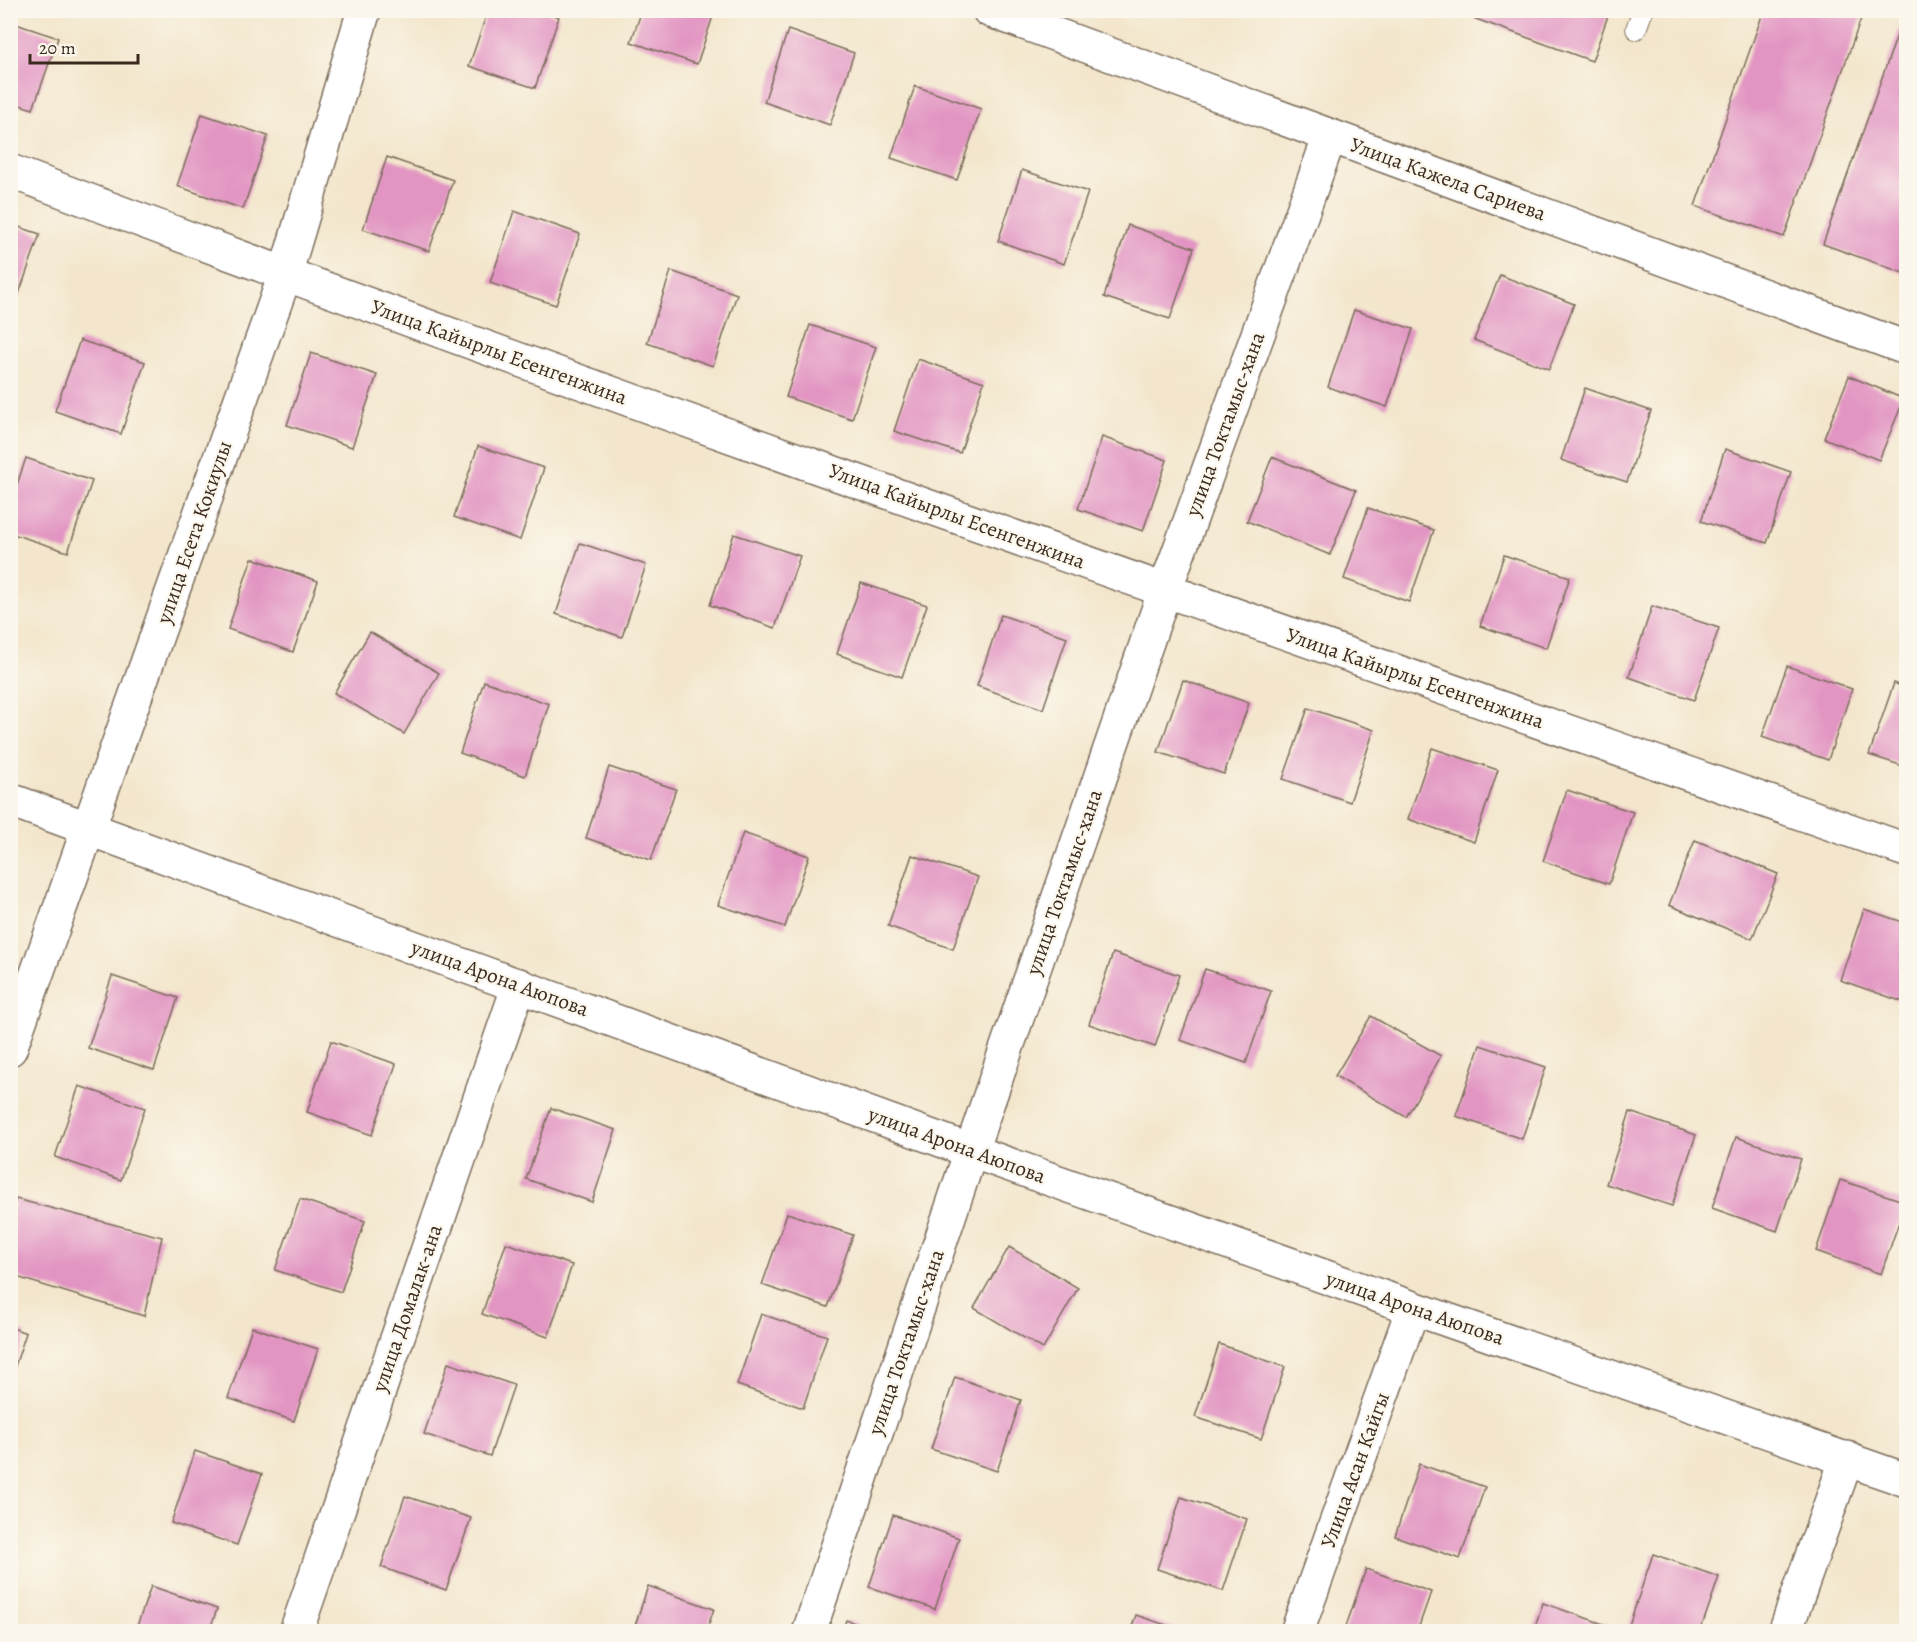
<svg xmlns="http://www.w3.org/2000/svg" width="1917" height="1642" font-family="Alegreya,serif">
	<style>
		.building { fill: #e295c2 }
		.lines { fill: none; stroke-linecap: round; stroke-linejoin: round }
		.lane-casing { stroke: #7b6c5b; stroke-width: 22 }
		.street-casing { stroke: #7b6c5b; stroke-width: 36 }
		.lane { stroke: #fff; stroke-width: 20 }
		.street { stroke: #fff; stroke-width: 33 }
		.labels { text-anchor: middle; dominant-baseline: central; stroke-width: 4.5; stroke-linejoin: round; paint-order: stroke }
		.street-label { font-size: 21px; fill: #3b2a1e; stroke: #fbf7ec }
	</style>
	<rect width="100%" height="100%" fill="#fbf7ec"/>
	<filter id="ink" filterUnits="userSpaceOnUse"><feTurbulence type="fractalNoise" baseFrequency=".0167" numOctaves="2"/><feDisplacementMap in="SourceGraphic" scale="12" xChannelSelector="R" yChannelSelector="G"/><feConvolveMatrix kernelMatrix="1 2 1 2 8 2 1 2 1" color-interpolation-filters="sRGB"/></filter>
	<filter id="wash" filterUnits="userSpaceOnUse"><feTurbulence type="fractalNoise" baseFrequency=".008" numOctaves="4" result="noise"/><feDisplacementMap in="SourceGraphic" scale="24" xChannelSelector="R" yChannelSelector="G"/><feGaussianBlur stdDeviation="1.35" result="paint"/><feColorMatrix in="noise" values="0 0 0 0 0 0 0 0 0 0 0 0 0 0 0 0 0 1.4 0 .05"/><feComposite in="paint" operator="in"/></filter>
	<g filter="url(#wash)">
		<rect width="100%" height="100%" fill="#f3e6cc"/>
		<g id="blocks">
			<g class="building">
				<polygon points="488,10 541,10 559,17 535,88 469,66"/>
				<polygon points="642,10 715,10 697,64 631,42"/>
				<polygon points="1451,10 1610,10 1592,61"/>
				<polygon points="1764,10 1864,10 1784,237 1695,206"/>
				<polygon points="1906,10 1906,274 1823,244"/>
				<polygon points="10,22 58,38 33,109 10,102"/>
				<polygon points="788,30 854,53 830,125 764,102"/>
				<polygon points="915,86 981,109 957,180 891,158"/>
				<polygon points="202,114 268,136 243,209 177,186"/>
				<polygon points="387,157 453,180 429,251 363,229"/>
				<polygon points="1022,170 1088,192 1064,264 998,241"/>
				<polygon points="514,211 580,234 556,305 490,283"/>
				<polygon points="10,224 40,234 15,305 10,303"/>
				<polygon points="1128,225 1194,248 1170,319 1104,297"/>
				<polygon points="671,271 737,294 713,366 647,343"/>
				<polygon points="1500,275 1574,304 1549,369 1474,340"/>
				<polygon points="1354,310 1413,329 1387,407 1328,387"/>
				<polygon points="810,325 876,347 852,419 786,397"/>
				<polygon points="80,340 145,362 121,434 55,411"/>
				<polygon points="311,353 377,375 352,447 287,425"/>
				<polygon points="918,359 984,382 960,453 894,431"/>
				<polygon points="1849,376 1904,399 1879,460 1824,438"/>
				<polygon points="1585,388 1651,411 1627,482 1561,460"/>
				<polygon points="1102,437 1167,460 1143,531 1078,509"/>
				<polygon points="478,446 544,468 520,540 454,517"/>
				<polygon points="1725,449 1791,472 1767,543 1701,521"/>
				<polygon points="1272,457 1356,490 1330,555 1247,521"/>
				<polygon points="26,458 92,481 68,552 10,533 10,505"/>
				<polygon points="1368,508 1434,530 1409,602 1344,579"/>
				<polygon points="734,534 800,556 775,628 710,605"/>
				<polygon points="580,543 646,565 622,637 556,614"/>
				<polygon points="1504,555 1570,577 1546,648 1480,626"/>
				<polygon points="252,558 318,581 293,652 228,629"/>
				<polygon points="861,583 927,605 902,677 837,654"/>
				<polygon points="1652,606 1719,628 1694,700 1629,677"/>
				<polygon points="1001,615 1067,637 1043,709 977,686"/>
				<polygon points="370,632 439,673 404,734 334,693"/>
				<polygon points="1787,666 1852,689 1828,760 1762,737"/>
				<polygon points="1183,680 1249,703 1224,774 1158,752"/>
				<polygon points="484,681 549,704 525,776 460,753"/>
				<polygon points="1894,683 1906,688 1906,767 1869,755"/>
				<polygon points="1308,708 1374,730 1350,802 1283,779"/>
				<polygon points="1432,748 1498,770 1474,842 1408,819"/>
				<polygon points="609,767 676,789 651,860 586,838"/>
				<polygon points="1567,790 1633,812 1609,884 1543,861"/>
				<polygon points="743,833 809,856 785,927 718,905"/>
				<polygon points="1695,840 1778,874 1752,939 1669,905"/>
				<polygon points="912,855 978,877 953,949 888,926"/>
				<polygon points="1864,909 1906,923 1906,1003 1840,980"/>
				<polygon points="1113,953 1179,975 1155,1047 1089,1024"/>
				<polygon points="1205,969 1271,991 1246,1063 1180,1040"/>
				<polygon points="112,976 178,998 154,1070 88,1048"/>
				<polygon points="1371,1016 1441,1056 1406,1117 1335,1076"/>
				<polygon points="331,1041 396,1064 372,1135 307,1112"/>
				<polygon points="1480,1045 1546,1067 1522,1139 1456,1116"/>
				<polygon points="79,1086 145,1108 121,1180 55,1157"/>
				<polygon points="551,1108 616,1130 592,1202 526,1179"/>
				<polygon points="1630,1112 1696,1135 1672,1206 1606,1184"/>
				<polygon points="1736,1137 1801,1159 1777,1231 1712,1208"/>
				<polygon points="1840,1180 1906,1202 1881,1274 1816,1251"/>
				<polygon points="16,1199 162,1237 144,1316 10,1275 10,1215"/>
				<polygon points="300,1199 365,1221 341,1292 275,1270"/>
				<polygon points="787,1213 853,1235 828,1307 762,1285"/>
				<polygon points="506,1243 572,1265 548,1337 482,1314"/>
				<polygon points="1009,1247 1078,1288 1043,1349 974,1308"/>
				<polygon points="761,1314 827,1336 803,1408 737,1385"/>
				<polygon points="10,1327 26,1333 11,1378 10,1378"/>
				<polygon points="252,1327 318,1349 294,1421 228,1398"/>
				<polygon points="1219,1344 1285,1367 1261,1439 1195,1417"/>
				<polygon points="448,1363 514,1385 490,1456 424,1434"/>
				<polygon points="955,1377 1021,1400 997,1471 931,1449"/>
				<polygon points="195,1451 262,1474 237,1545 171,1523"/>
				<polygon points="1419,1464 1485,1487 1460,1559 1395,1536"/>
				<polygon points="405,1496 471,1518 446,1590 381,1567"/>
				<polygon points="1181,1497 1247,1519 1223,1591 1157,1569"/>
				<polygon points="893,1515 959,1538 935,1609 869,1587"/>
				<polygon points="1653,1554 1719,1577 1700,1632 1646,1632 1629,1625"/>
				<polygon points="1366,1569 1431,1592 1417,1632 1344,1632"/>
				<polygon points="151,1586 217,1609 209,1632 135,1632"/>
				<polygon points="648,1586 714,1609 706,1632 633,1632"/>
				<polygon points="1543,1603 1609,1626 1607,1632 1533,1632"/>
				<polygon points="1136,1615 1184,1631 1184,1632 1130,1632"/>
				<polygon points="846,1620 877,1631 877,1632 842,1632"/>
			</g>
		</g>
	</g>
	<g filter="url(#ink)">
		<use href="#blocks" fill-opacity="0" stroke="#7b6c5b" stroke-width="1.5"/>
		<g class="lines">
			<defs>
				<polyline id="lane" points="1636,29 1643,10"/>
				<g id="street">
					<polyline points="989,10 1906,348"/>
					<path d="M10,171C638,409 1273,628 1906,850"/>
					<polyline points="10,800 971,1151 1413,1308 1906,1480"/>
					<polyline points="10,1049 285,275 364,10"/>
					<polyline points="296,1632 519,985"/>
					<polyline points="809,1632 971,1151 1165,590 1330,136"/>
					<polyline points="1297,1632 1413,1308"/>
					<polyline points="1785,1632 1847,1458"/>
				</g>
			</defs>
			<use href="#lane" class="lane-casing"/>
			<use href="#street" class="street-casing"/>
			<use href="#lane" class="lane"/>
			<use href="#street" class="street"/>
		</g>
	</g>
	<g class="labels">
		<g class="street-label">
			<text transform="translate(1448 179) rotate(20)">Улица Кажела Сариева</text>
			<text transform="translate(499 352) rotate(20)">Улица Кайырлы Есенгенжина</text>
			<text transform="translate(1225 424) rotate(-70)">улица Токтамыс-хана</text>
			<text transform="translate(957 516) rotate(20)">Улица Кайырлы Есенгенжина</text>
			<text transform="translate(194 532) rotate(-71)">улица Есета Кокиулы</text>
			<text transform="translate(1415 678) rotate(19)">Улица Кайырлы Есенгенжина</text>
			<text transform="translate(1064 882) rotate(-71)">улица Токтамыс-хана</text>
			<text transform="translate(500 978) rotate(20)">улица Арона Аюпова</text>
			<text transform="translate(957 1145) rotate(20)">улица Арона Аюпова</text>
			<text transform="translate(407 1308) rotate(-71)">улица Домалак-ана</text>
			<text transform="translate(1415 1308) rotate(19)">улица Арона Аюпова</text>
			<text transform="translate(906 1342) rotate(-71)">улица Токтамыс-хана</text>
			<text transform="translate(1355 1470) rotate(-70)">Улица Асан Кайгы</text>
		</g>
	</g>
	<rect width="1917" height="1642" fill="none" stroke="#fbf7ec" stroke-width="36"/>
	<path d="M30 54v9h108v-9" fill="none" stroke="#3b2a1e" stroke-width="3"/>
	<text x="39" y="54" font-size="18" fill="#3b2a1e" stroke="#fbf7ec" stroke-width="4.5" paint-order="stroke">20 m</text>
</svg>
